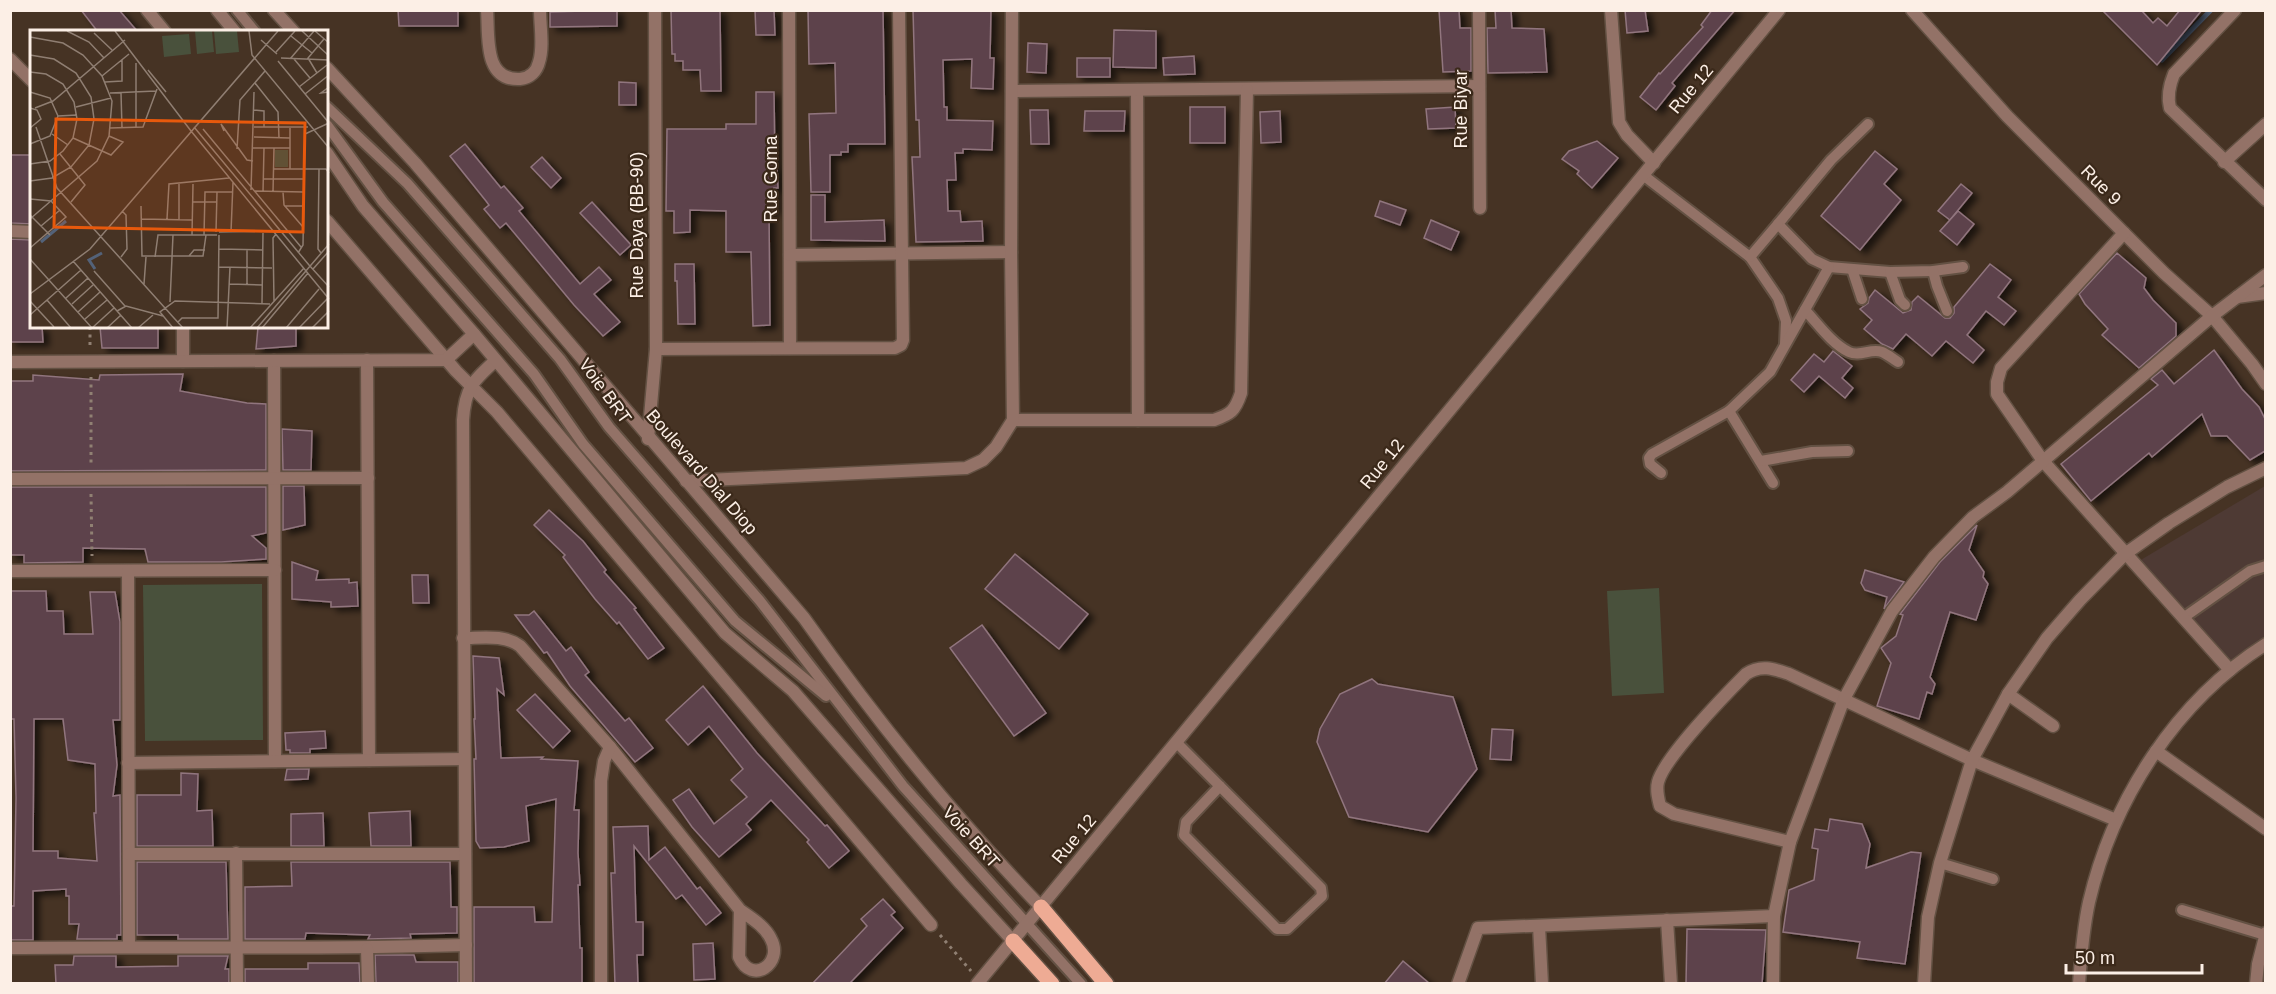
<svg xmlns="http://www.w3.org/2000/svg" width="2276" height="994" font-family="Helvetica,sans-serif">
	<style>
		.medical { fill: #4e3a34 }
		.green { fill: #49513c }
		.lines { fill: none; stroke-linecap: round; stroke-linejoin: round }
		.stream { stroke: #536279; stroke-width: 5 }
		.building { fill: #5d434c; stroke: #91757e; stroke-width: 1.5; fill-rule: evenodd; filter: url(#shadow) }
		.service-casing { stroke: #635143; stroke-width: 14 }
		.minor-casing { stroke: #635143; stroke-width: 15 }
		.tertiary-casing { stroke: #635143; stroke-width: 15 }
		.primary-casing { stroke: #635143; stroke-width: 18 }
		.path { stroke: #908073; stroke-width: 3; stroke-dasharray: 3 4.5; stroke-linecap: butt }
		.service { stroke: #937267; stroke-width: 10 }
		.minor { stroke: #937267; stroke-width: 12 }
		.tertiary { stroke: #937267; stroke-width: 12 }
		.primary { stroke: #eeab94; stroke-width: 15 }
		.labels { text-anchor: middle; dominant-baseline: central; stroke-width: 4.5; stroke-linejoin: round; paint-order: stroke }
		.street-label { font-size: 18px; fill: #fcefe6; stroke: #3b291a }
		.inset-river { fill: none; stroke: #536279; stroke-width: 3 }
		.inset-road { fill: none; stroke: #8f7e72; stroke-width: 1.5 }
		.view { fill: #e8590c; fill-opacity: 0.15; stroke: #e8590c; stroke-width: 3 }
		.inset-edge { fill: none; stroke: #fcefe6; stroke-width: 3 }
	</style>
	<defs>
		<filter id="shadow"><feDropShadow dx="6" dy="4" stdDeviation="3" flood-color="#0009"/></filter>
	</defs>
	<rect width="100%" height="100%" fill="#463324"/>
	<polygon class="medical" points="2265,486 2265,650 2230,670 2134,564"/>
	<g class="green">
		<polygon points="262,584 263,740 145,741 143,585"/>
		<polygon points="1659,588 1664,693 1612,696 1607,591"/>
	</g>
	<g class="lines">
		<polyline class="stream" points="2162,60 2211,10"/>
	</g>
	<g class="building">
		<polygon points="81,10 119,10 138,32 98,32"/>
		<polygon points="398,10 458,10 458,26 399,26"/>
		<polygon points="617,10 617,26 550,27 550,12"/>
		<polygon points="671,10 720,10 721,91 701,91 700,70 683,70 683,61 675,61 675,54 672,54"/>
		<polygon points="755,10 774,10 775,35 756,35"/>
		<polygon points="808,10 883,10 885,144 848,144 848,152 841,152 841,155 830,155 830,192 811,192 809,114 836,113 835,63 809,64"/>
		<polygon points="913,10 991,10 990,58 994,58 993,89 971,88 972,59 943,60 944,107 947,107 947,120 993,121 992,150 963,149 963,153 955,153 956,180 947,180 948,211 960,211 961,222 982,221 983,241 916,242 912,157 920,157 919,120 916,120"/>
		<polygon points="1439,10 1459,10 1460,28 1471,28 1471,71 1443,72"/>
		<polygon points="1495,10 1511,10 1512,28 1544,29 1547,72 1488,73 1487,28 1496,28"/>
		<polygon points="1625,10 1645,10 1648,31 1627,33"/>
		<polygon points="1712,10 1735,10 1672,83 1675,86 1656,110 1640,97 1659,73 1660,74 1703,27 1701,25"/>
		<polygon points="2102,10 2141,10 2153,23 2158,18 2167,26 2180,10 2202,10 2157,65"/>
		<polygon points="1114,30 1156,31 1156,68 1113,67"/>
		<polygon points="1028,43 1047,44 1046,73 1027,72"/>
		<polygon points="1194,56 1195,74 1164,75 1163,58"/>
		<rect x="1077" y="58" width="33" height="19"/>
		<polygon points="619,82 636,83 636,105 619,105"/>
		<polygon points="756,92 774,92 775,167 777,167 778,188 774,188 774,210 769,210 770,325 753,326 751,252 726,252 726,211 690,210 690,232 674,233 674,211 666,211 667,129 726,129 726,124 756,124"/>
		<rect x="1190" y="107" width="35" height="36"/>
		<polygon points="1455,107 1456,128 1428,129 1426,109"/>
		<polygon points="1030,110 1048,110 1049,144 1031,144"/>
		<polygon points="1085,111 1125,111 1124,131 1084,131"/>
		<polygon points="1280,111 1281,142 1261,143 1260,112"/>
		<polygon points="1597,141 1618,158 1592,188 1577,174 1579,171 1562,159 1569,151"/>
		<polygon points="465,144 501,188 504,186 523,208 519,211 580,284 599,267 611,280 594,294 620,322 603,336 574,305 506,223 500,228 484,209 489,205 486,201 450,156"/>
		<polygon points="1875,151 1897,169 1884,184 1901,200 1860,250 1821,216"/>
		<polygon points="10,155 32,155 32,224 10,223"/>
		<polygon points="542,157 561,178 551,188 531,167"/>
		<polygon points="1961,184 1972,193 1950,220 1938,211"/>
		<polygon points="811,195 825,195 825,222 884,220 885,241 811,240"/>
		<polygon points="1380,201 1406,210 1400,225 1375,216"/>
		<polygon points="592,202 631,245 620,255 580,213"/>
		<polygon points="1958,211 1974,224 1957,245 1940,231"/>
		<polygon points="1431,220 1459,232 1451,250 1424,238"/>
		<polygon points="10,239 32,240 32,327 42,327 43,342 10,342"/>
		<polygon points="2117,253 2146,278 2144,288 2153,300 2176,323 2176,336 2139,368 2102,335 2108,329 2085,304 2079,294"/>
		<polygon points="675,264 694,264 695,324 678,324 677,281 675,281"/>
		<polygon points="1990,264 2011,280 1998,297 2016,311 2004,325 1986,311 1967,335 1984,350 1973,363 1946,341 1932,356 1906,334 1893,349 1882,344 1864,329 1872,320 1860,309 1868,303 1869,298 1875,290 1903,313 1911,310 1912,302 1918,296 1945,318 1950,318 1954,313 1954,307"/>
		<polygon points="100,327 158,327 158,348 102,348"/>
		<polygon points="258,327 296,327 296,346 256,349"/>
		<polygon points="2214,350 2242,389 2259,407 2265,419 2265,451 2250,460 2227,436 2211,436 2202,414 2152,457 2149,453 2091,501 2061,464 2158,385 2151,379 2162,370 2174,384"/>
		<polygon points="1833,351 1852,366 1842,378 1853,388 1845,398 1819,376 1804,392 1791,380 1814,354 1824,362"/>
		<polygon points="183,374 180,391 247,403 266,404 266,470 10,471 10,381 33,381 33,375 99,380 100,375"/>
		<polygon points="282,429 312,431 311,470 283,470"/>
		<polygon points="283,486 304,486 305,525 283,530"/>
		<polygon points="10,487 266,487 266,533 252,536 266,548 266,559 221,562 148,562 145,549 83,548 83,562 24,563 24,555 10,555"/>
		<polygon points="549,510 583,541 606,570 604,572 636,608 634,609 664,648 648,659 619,622 617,624 595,599 563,557 565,555 534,525"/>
		<polygon points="1977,525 1969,550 1984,572 1983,577 1988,584 1976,620 1950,612 1930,677 1935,684 1932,694 1927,692 1919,719 1877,706 1891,663 1881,648 1896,636 1903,615 1900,614 1940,562"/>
		<polygon points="1015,554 1088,614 1059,649 985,589"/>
		<polygon points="292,562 318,571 316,580 349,579 349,583 357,582 358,606 331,607 331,602 292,599"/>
		<polygon points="1865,570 1904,582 1884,609 1887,597 1865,590 1861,583"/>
		<polygon points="412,575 428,575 429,603 413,603"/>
		<path d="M10,591H46L47,611H63L64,634H93L90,592H115L120,622V720H113L117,765L113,796L120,795L121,935H117V939H77L79,924H69V896H66V889L33,891V940H10V906H14L16,798L14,719H10ZM34,719H63L68,760L95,764L96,813H94L97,861L58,858V851H33Z"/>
		<polygon points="534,611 566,651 571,647 589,672 585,675 625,721 629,718 653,748 635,762 570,686 547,652 544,653 515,615 529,615"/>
		<polygon points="982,625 1046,713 1014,736 950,648"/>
		<polygon points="473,656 499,658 504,695 497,689 501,758 543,757 541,759 578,761 574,810 579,810 578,853 580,885 578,885 580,948 582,948 582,984 474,984 474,907 534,907 535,922 552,922 556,799 526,806 529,841 504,847 480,848 476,841 474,759 476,759 474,719 475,719"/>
		<polygon points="1372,679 1378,684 1453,697 1477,769 1428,832 1349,817 1317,742 1320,729 1340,694"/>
		<polygon points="703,686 757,753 825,826 827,825 849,851 829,868 807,842 809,840 771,800 746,824 751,830 719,857 692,827 673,800 689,789 714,824 747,797 731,780 743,769 709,726 688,745 666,720"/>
		<polygon points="535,694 570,731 553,748 517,710"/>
		<polygon points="1492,729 1513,730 1511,760 1490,759"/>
		<polygon points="325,731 326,748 310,749 310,753 290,753 290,750 286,750 285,733"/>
		<polygon points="287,769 309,769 308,779 285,780"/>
		<polygon points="181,773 198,774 197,811 212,810 213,846 137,846 137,795 181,795"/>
		<polygon points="410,811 411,846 371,846 369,813"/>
		<polygon points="323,813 324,846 291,846 291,814"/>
		<polygon points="1830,819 1862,824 1870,844 1866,868 1911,852 1921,853 1905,964 1857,958 1860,942 1783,932 1789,890 1814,880 1818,849 1812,848 1815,829 1828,831"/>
		<polygon points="648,826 649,860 665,847 697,889 700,887 721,913 706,925 682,895 676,899 634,846 636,922 643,922 643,955 637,955 638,984 615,984 611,873 615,873 613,827"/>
		<polygon points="137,862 226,862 228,939 178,939 178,935 137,935"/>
		<polygon points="291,862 450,862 451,907 457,907 457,933 410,934 411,938 368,939 370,935 306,933 305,939 245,939 245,887 292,886"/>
		<polygon points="883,899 895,912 891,915 903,928 849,984 812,984 867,926 861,919"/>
		<polygon points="1687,929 1766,930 1762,984 1686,984"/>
		<polygon points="713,943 715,979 694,980 693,944"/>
		<polygon points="375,955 414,955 416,962 458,962 458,984 376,984"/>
		<polygon points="74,956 116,956 116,967 178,966 178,956 228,956 225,969 229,969 229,984 56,984 55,965 73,965"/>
		<polygon points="1403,961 1430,984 1384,984"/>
		<polygon points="308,963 359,963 360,984 245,984 245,969 308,969"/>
	</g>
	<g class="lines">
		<defs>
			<g id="service">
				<polyline points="237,10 255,32"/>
				<polyline points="327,107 407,183 560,359 609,427 760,601 903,786 1081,984"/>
				<polyline points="1868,124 1831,160 1778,224 1812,259 1829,267 1890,272 1933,271 1963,267"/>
				<polyline points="327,125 383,202 534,374 583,444 735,621 826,696"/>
				<polyline points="1643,175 1750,257 1778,298 1786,321 1785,344"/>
				<polyline points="1750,257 1778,224"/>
				<polyline points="1852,269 1862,299"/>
				<polyline points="1933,271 1937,286 1947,311"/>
				<polyline points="1890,272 1900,300 1905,305"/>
				<path d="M1805,310C1818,324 1832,344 1849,352C1860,357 1871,348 1882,352C1887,354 1893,359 1898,362"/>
				<polyline points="1729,411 1773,483"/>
				<polyline points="1761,461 1812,452 1848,451"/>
				<polyline points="1661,473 1650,464 1649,458 1652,454 1729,411 1770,372 1829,267"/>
				<polyline points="2183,618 2250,571 2266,566"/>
				<polyline points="1177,743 1321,888 1322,896 1287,929 1277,929 1184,835 1186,822 1220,786"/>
				<polyline points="1940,863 1993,879"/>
				<polyline points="2182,910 2265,935"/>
			</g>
			<g id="minor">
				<polyline points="147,10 165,32"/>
				<path d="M487,10C489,36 483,81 520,79C530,78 537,71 539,62C544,47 540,26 540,10"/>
				<polyline points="789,10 790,348"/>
				<polyline points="1479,10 1480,208"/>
				<polyline points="1611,10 1619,122 1627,135 1654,163"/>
				<polyline points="1912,10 2007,116 2164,273 2212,316 2252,364 2266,384"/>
				<path d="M2235,10L2174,74C2169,86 2167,96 2170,108L2266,200"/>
				<polyline points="10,59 32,81"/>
				<polyline points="1137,90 1138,420"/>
				<polyline points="1012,91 1479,86"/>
				<polyline points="2224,162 2266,124"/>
				<polyline points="327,221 456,371 497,412 931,925"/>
				<polyline points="10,231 32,232"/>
				<polyline points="2124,233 2001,368 1997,382 1997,394 2043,461 2230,670"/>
				<polyline points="790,255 1011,252"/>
				<polyline points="2237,297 2266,293"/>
				<polyline points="656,349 895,348 901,345 903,340 899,10"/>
				<polyline points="367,360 369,760"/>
				<polyline points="183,361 183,327"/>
				<polyline points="274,361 275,761"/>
				<polyline points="10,362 446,360 474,334"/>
				<path d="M1013,420H1214C1231,414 1235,411 1241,393L1247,90"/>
				<polyline points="648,439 656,349 655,10"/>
				<polyline points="10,479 368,478"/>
				<polyline points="686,481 966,468 983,460 996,447 1013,420 1011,252 1012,10"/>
				<polyline points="10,571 275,570"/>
				<polyline points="128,571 129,947"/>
				<path d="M463,638C482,638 504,634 520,646L610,747L740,910C751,918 765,926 771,939C784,963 752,986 739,957L740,910"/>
				<polyline points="2008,694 2053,726"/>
				<polyline points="2156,751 2266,829"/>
				<polyline points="128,763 464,759"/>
				<path d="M1790,842L1674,814L1660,806C1658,798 1656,790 1658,782C1664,758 1726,694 1746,674C1761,664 1774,669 1789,674L1972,760L2116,820"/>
				<polyline points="236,853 237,984"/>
				<polyline points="129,854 465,854"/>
				<polyline points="1667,920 1671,984"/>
				<polyline points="1539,926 1542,984"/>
				<path d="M10,948C162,946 314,950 466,945"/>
				<polyline points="367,949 368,984"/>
				<path d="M466,984L463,420C465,388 473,381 495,361"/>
				<polyline points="601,984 601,781 604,761 610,747"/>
				<polyline points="977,984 1779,10"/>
				<polyline points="1458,984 1478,928 1774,916"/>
				<polyline points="1773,984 1774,916 1790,842 1844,699 1892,611 1934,557 1973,517 2007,492 2212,316 2266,275"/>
				<polyline points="1924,984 1928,917 1940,863 1972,760 2008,694 2047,638 2080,600 2125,554 2169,523 2227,487 2266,468"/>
				<path d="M2079,984C2081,956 2083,929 2089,902C2113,799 2176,701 2266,644"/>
				<polyline points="2256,984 2258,964 2266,933"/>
			</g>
			<g id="tertiary">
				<polyline points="217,10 235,32"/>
				<polyline points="274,10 294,32"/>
				<path d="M327,68L415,163L804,618C876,720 954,817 1041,907"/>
				<polyline points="327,153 363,206 474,334 725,633 793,691 961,884 1013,941"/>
			</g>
			<g id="primary">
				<polyline points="1041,907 1106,984"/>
				<polyline points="1013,941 1052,984"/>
			</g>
		</defs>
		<use href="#service" class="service-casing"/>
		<use href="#minor" class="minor-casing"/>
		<use href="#tertiary" class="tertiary-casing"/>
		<use href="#primary" class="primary-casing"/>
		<g class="path">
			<polyline points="90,327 90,346"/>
			<polyline points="91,377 91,463"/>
			<polyline points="91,494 92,556"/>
			<polyline points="940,935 971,971"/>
		</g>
		<use href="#service" class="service"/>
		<use href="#minor" class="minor"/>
		<use href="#tertiary" class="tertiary"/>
		<use href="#primary" class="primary"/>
	</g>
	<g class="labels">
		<g class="street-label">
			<text transform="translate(1691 89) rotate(-50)">Rue 12</text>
			<text transform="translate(1461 109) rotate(-90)">Rue Biyar</text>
			<text transform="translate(771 179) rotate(-90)">Rue Goma</text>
			<text transform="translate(2101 185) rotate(45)">Rue 9</text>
			<text transform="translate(637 225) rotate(-90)">Rue Daya (BB-90)</text>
			<text transform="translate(605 391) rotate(54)">Voie BRT</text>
			<text transform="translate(1382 464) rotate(-51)">Rue 12</text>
			<text transform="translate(702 472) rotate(49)">Boulevard Dial Diop</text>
			<text transform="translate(971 837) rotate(48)">Voie BRT</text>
			<text transform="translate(1074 839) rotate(-50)">Rue 12</text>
		</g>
	</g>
	<g transform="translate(30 30)">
		<rect width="298" height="298" fill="#463324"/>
		<path d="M165,1H182L184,22L167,24ZM184,1H207L209,22L186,24ZM159,4L161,24L134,27L132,6ZM245,120H258V137H245Z" fill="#49513c"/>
		<path class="inset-river" d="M11,212L36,191M65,239L59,230L72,223"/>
		<path class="inset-road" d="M37,1L59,12L74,28M85,1L161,101M219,1L222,25L299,118M272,1L298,25M285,1L299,13M64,3L82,20M261,6L282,23M0,7L33,13L53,25L72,46L82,71L79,106L67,131L0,189M231,10L247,24M246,22L265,1M0,25L24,29L46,43L61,67L64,89L59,115L41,137L22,148L0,151M251,28L299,30M260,29L284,1M264,29L280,48M248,31L299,93L275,104M106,33V97M118,40L136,62M0,42L16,44L33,54L44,72L47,89L43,108L33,121L20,131L0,134M287,43L278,28L294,9M72,46L99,24M75,52L92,51V30M225,53L248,82L249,108M269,57L297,35M299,57L291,63L299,62M0,62L20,68L28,86L20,106L0,114M80,63L126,61M91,63L92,98M275,64L299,45M46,77L81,68M0,78L7,80L11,89L0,98M5,78L23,71L95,10M224,80L234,81V97M28,86L47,85M6,97L27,158L153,298M164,97L279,235M224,97H278M80,98L113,97L127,59M173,99L271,217M161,101L299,269M194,101L191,94L217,130L223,131M22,104L38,115M224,107L260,108M43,108L81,125L93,112L79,106M223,118H260M207,119L210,70L235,41M30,124L55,155L41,172M244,139H296L299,143M260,139V98M289,139L288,219L291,223M233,149H274M221,160L224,62M225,161L274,162M233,162L234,118M243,162L244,118M253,162L254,175L273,197M0,169L21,171L36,187L0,218M163,172H187M111,176L112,226H173L176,205M254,176H273M0,185L20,205M111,189L162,190M137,189L139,154L199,148M149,190V154M11,196L30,180M186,202L187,162M189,202L244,201M201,202L203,152M162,205L163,154M174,205L175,162H202M189,219L233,220M268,223L273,215L275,98M159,226L164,220H175M91,227L97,219L96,185L92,181M125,227L128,205H187M0,229L62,298L84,278M43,231L102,298M279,235L299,257M189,237L242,238M283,239L299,221M64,241L95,276M114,254L116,227M199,254L232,255M217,255V220M0,264L60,219L248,1M36,268L58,248M17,270L41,298M0,271L24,297M244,271L243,208L246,204M140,272L143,205M232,273L233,203M42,274L63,255M87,281L96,276L133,286M48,282L70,262M0,285L51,240M55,289L77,270M148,292L152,288H188L189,205M77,298L91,285M108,298L123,285M143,298L130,282L145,271L240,274M197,298L200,237M215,298H220L274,238M227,298L299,214M232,298L278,243M256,298L289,259M269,298L298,268M282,298L299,281"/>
		<path class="view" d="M26,89L275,93L273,202L24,197Z"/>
		<rect width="298" height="298" class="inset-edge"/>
	</g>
	<rect width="2276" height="994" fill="none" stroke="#fcefe6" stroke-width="24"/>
	<path d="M2066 964v9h136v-9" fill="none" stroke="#fcefe6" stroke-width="3"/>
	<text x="2075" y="964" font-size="18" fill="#fcefe6" stroke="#3b291a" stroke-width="4.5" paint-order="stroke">50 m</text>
</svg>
